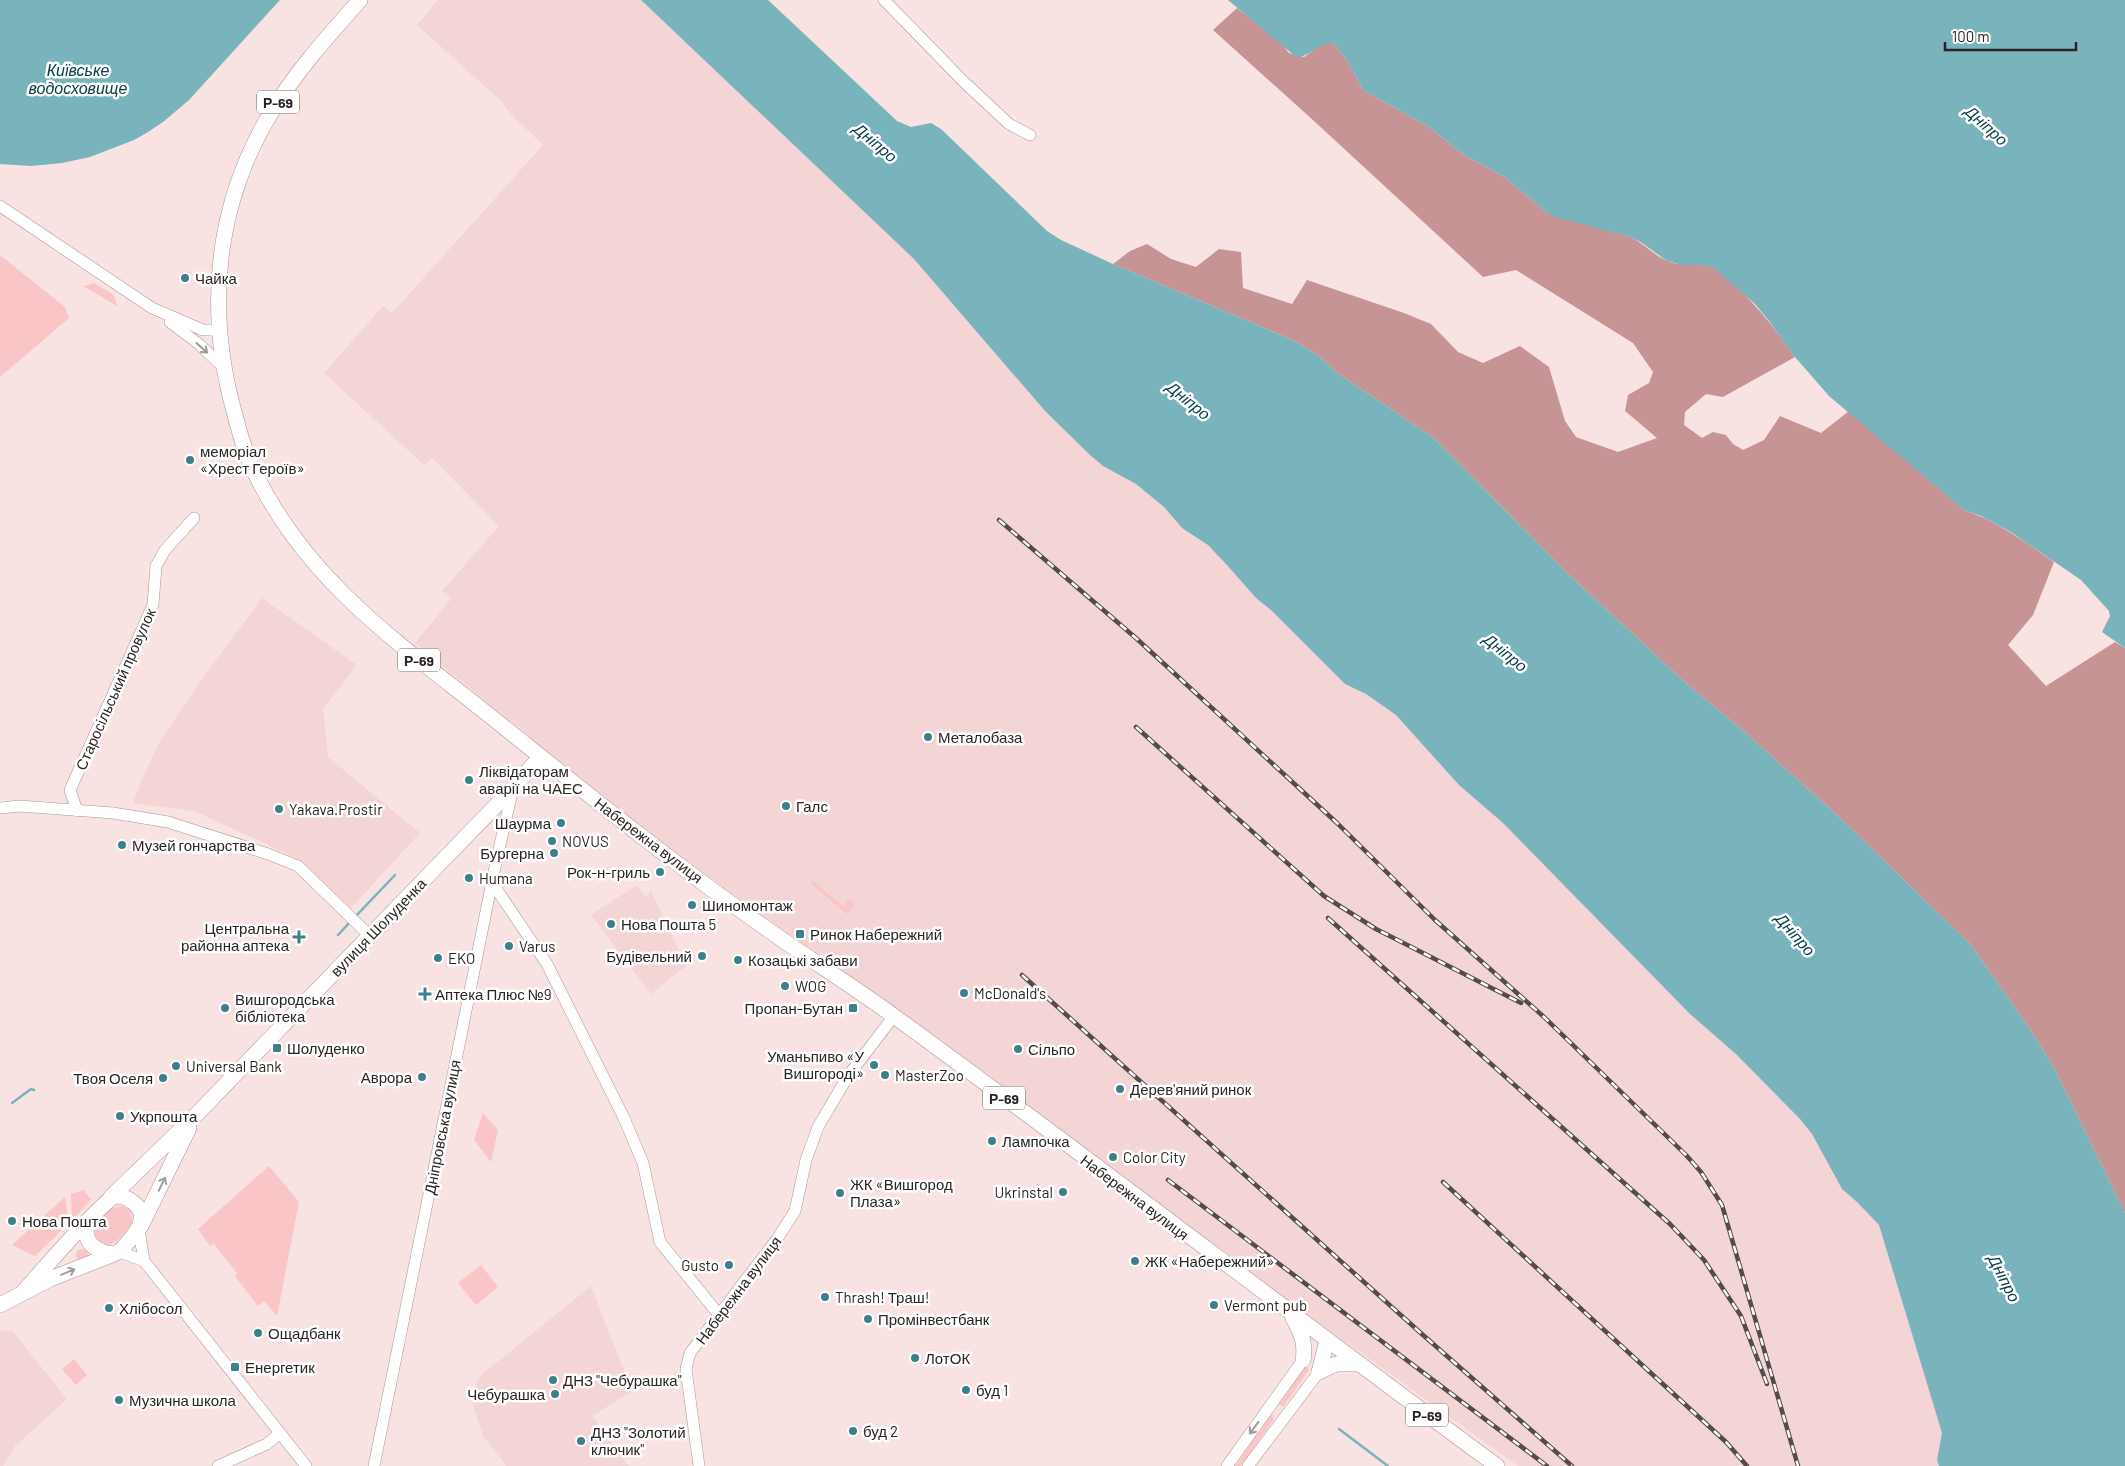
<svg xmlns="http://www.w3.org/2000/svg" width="2125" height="1466" font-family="Barlow,sans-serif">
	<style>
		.built { fill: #f4d5d5 }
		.green { fill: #fac5c6 }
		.forest { fill: #c79496 }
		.water { fill: #79b3bc }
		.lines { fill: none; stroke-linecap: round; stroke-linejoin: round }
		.stream { stroke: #79b3bc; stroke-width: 2.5 }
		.minor-casing { stroke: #aa9696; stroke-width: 12 }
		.major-casing { stroke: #aa9696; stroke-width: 16 }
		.minor { stroke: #fff; stroke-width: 11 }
		.major { stroke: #fff; stroke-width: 15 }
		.rail-casing { stroke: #564b4b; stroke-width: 4.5 }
		.rail { stroke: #fff; stroke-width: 2.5; stroke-dasharray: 8; stroke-linecap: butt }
		.oneway { stroke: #a09c9c }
		.poi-dot { fill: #3a818c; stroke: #fff; stroke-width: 2 }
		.labels { text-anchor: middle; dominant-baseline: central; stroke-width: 5; stroke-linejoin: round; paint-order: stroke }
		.shield { fill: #fff; stroke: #6b6666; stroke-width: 1 }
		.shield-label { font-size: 14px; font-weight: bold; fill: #2c2424 }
		.poi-label { font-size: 15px; fill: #2c2424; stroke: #fff; text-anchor: start }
		.street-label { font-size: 15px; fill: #2c2424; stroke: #fff }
		.water-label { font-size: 16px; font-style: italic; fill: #094048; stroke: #fff }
	</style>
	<rect width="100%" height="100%" fill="#f8e2e2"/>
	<g class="built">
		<polygon points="438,0 641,0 914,259 1045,411 1090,455 1103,466 1136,484 1164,507 1182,528 1208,545 1226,564 1256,598 1271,610 1345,684 1366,694 1396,715 1459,785 1503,823 1690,1014 1737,1055 1800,1119 1812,1134 1842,1189 1857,1202 1879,1225 1942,1433 1937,1460 1939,1466 1518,1466 937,1048 665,849 415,643 451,599 442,591 499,526 432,458 424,465 324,373 383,306 392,313 543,145 512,115 502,102 417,25"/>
		<polygon points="262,598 357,665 323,709 328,757 420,833 351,908 299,859 194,811 133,803 143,777 160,741 204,676"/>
		<polygon points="637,885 646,897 651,891 686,966 651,994 591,915"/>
		<polygon points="591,1286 632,1391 592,1416 629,1466 506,1466 483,1436 471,1398 480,1376"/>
		<polygon points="0,1330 13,1332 67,1399 15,1446 3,1466 0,1466"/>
	</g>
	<g class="green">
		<polygon points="0,255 65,307 69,318 0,377"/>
		<polygon points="94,283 114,295 117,306 83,286"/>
		<polygon points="813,881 843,906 849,899 855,904 847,914 811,884"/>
		<polygon points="483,1113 498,1130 491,1162 474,1140"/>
		<polygon points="269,1166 299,1202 277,1316 264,1301 258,1306 235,1276 237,1273 214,1244 210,1246 198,1229"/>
		<polygon points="84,1190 91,1200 72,1220 71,1194"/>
		<polygon points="65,1197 69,1223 35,1256 12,1245"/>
		<path d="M121,1206C130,1208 133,1214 132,1224C120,1236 111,1255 95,1238C93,1225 108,1207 121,1206Z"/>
		<circle cx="82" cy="1255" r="6"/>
		<polygon points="481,1265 498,1287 476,1305 458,1283"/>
		<polygon points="74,1359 87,1375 76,1385 62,1369"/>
		<polygon points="1305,1367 1308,1367 1309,1370 1283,1407 1279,1404"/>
		<polygon points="1273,1415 1274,1419 1241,1466 1235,1466 1270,1416"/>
	</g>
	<path class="forest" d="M1237,8L1281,43L1289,53L1304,57L1324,43H1333L1347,60L1363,90L1429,127L1464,155L1505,177L1547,213L1631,237C1644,244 1656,257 1670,262C1684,267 1702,261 1715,269C1723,273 1729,281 1736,286C1759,308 1777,331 1795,357L1723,397L1706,394L1685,412L1684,425L1702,438L1713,432L1726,435L1733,444L1743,450L1764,440L1780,416L1821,433L1849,411L1964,510C1997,521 2025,542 2054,562L2033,615L2008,645L2046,686L2115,642L2125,648V1213L2053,1066L2028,1026L1970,944L1837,815L1746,733L1687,684L1567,573L1434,438L1336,372L1319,356L1295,341L1113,264L1130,251L1147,244L1171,259L1196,267L1219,249L1241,252L1243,288L1292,304L1307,280L1404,313L1431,324L1458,352L1483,363L1520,346L1549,367L1565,421L1576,437L1618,452L1657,438L1625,411L1628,395L1649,383L1653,372L1633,343L1516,270L1483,277L1314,121L1213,30Z"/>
	<g class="water">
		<polygon points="0,0 280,0 189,100 163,122 148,132 134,140 90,157 62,163 31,166 0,164"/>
		<polygon points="641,0 768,0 897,121 911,127 931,123 941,129 1047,231 1061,240 1113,264 1295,341 1319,356 1336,372 1434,438 1567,573 1687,684 1746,733 1837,815 1970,944 2028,1026 2053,1066 2125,1213 2125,1466 1939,1466 1937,1460 1942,1433 1879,1225 1857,1202 1842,1189 1812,1134 1800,1119 1737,1055 1690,1014 1503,823 1459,785 1396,715 1366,694 1345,684 1271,610 1256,598 1226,564 1208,545 1182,528 1164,507 1136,484 1103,466 1090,455 1045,411 914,259"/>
		<path d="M1228,0H2125V648L2102,632L2110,616L2109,611L2081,580L2065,569L2009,531L1981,516L1964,510L1829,396L1795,357L1769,321L1755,304L1715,269L1704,265H1682L1667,261L1642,243L1631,237L1558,218L1547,213L1505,177L1464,155L1429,127L1363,90L1347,60L1333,43C1318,43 1311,57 1296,57Z"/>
	</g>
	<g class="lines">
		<g class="stream">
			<polyline points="354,918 395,875"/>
			<polyline points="338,935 350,922"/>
			<polyline points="12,1103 31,1089 34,1090"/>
			<polyline points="1339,1429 1388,1466"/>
		</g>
		<defs>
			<g id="minor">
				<polyline points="884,0 964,82 1009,124 1030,135"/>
				<polyline points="0,206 152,308 203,330 219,330"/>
				<polyline points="170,322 200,345 223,367"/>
				<polyline points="0,808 20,806 113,813 168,822 268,854 298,866 370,936"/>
				<polyline points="77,811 70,790 153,605 156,566 165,550 194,518"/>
				<polyline points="494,877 497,890 547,964 624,1118 643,1163 660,1242 720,1316"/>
				<polyline points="139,1230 144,1261 306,1466"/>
				<polyline points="120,1252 144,1261"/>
				<polyline points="218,1466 267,1444 279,1434"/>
				<polyline points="374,1466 495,867 513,788"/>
				<polyline points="699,1466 686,1369 690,1353 777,1239 795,1211 806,1160 818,1127 848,1076 894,1016"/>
				<polyline points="1227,1466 1303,1360"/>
				<polyline points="1248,1466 1319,1372"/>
			</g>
			<g id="major">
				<path d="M360,0C330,34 298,69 274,108C215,202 205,309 235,415C240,435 246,456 256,475C309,583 399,643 490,716C579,787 667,859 760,924C803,955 848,983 891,1014C1095,1162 1294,1317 1497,1466"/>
				<polyline points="111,1197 194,1117 513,788 540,757"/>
				<polyline points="141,1226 189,1128"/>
				<path d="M23,1292C51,1261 78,1228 109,1200C113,1195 121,1196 126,1198C150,1210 142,1226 129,1241C126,1244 122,1250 118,1252C109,1256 97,1251 91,1244C85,1237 86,1230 87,1222"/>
				<polyline points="0,1305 50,1279 114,1254"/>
				<path d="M1293,1318C1301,1333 1306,1343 1303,1360"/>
				<polyline points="1319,1372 1336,1364 1358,1364"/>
				<polyline points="1319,1372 1327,1341"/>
			</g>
		</defs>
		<use href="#minor" class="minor-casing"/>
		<use href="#major" class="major-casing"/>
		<use href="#minor" class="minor"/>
		<use href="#major" class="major"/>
		<defs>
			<g id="rail">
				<polyline points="999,520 1137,639 1337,823 1435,920 1544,1017 1686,1155 1701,1172 1722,1205 1798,1466"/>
				<polyline points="1136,727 1324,896 1376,929 1521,1003"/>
				<polyline points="1328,918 1670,1224 1704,1260 1741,1316 1767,1384"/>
				<polyline points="1022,975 1423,1335 1572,1466"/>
				<polyline points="1168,1180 1547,1466"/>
				<polyline points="1443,1182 1726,1442 1747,1466"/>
			</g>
		</defs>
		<use href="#rail" class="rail-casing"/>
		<use href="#rail" class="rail"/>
	</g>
	<defs><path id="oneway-shaft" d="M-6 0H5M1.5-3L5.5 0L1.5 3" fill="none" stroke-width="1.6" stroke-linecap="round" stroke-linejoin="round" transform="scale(1.25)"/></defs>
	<g class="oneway">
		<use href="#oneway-shaft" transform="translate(202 348) rotate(42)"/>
		<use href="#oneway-shaft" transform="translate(162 1184) rotate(-64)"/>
		<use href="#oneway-shaft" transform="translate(68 1272) rotate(-22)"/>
		<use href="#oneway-shaft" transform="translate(1254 1428) rotate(126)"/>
	</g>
	<g class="poi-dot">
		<circle cx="185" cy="278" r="5"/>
		<circle cx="190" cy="460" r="5"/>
		<circle cx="928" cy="737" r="5"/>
		<circle cx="469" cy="780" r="5"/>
		<circle cx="786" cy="806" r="5"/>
		<circle cx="279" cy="809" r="5"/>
		<circle cx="561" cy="823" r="5"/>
		<circle cx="552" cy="841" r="5"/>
		<circle cx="122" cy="845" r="5"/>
		<circle cx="554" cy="853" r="5"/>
		<circle cx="660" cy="872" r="5"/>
		<circle cx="469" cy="878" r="5"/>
		<circle cx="692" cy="905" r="5"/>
		<circle cx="611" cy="924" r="5"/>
		<rect x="795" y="929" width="10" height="10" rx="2.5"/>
		<path d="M296.5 929.5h5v5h5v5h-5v5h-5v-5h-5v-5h5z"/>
		<circle cx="509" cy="946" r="5"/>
		<circle cx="702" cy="956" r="5"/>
		<circle cx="438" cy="958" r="5"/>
		<circle cx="738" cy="960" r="5"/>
		<circle cx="785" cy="986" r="5"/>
		<circle cx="964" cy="993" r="5"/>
		<path d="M422.5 986.5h5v5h5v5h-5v5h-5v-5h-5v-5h5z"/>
		<circle cx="225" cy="1008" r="5"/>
		<rect x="848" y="1003" width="10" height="10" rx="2.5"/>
		<rect x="272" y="1043" width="10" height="10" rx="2.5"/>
		<circle cx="1018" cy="1049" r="5"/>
		<circle cx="874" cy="1065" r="5"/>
		<circle cx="176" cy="1066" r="5"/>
		<circle cx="885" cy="1075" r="5"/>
		<circle cx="422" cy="1077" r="5"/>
		<circle cx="163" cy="1078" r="5"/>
		<circle cx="1120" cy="1089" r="5"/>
		<circle cx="120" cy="1116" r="5"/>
		<circle cx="992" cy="1141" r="5"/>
		<circle cx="1113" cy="1157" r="5"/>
		<circle cx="1063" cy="1192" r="5"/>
		<circle cx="840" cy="1193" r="5"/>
		<circle cx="12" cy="1221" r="5"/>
		<circle cx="1135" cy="1261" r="5"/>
		<circle cx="729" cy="1265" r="5"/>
		<circle cx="825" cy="1297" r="5"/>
		<circle cx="1214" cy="1305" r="5"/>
		<circle cx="109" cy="1308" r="5"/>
		<circle cx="868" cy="1319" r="5"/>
		<circle cx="258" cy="1333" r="5"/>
		<circle cx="915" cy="1358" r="5"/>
		<rect x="230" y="1362" width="10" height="10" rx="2.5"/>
		<circle cx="553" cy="1380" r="5"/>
		<circle cx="966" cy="1390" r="5"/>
		<circle cx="555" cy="1394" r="5"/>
		<circle cx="119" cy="1400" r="5"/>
		<circle cx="853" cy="1431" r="5"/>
		<circle cx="581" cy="1441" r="5"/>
	</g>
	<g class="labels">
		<g class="shield">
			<rect x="257" y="90.5" width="42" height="23" rx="4"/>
			<rect x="398" y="648.5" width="42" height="23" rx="4"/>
			<rect x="983" y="1086.5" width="42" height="23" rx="4"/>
			<rect x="1406" y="1403.5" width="42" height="23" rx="4"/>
		</g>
		<g class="shield-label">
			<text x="278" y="102">Р-69</text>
			<text x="419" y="660">Р-69</text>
			<text x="1004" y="1098">Р-69</text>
			<text x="1427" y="1415">Р-69</text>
		</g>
		<g class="poi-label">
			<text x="195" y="278">Чайка</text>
			<text x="200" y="451">меморіал<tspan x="200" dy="17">«Хрест Героїв»</tspan></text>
			<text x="938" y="737">Металобаза</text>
			<text x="479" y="771">Ліквідаторам<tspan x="479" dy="17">аварії на ЧАЕС</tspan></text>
			<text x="796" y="806">Галс</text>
			<text x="289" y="809">Yakava.Prostir</text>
			<text x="551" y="823" text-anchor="end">Шаурма</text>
			<text x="562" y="841">NOVUS</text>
			<text x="132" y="845">Музей гончарства</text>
			<text x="544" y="853" text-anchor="end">Бургерна</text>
			<text x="650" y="872" text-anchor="end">Рок-н-гриль</text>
			<text x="479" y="878">Humana</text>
			<text x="702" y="905">Шиномонтаж</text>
			<text x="621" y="924">Нова Пошта 5</text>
			<text x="289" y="928" text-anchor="end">Центральна<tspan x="289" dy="17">районна аптека</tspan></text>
			<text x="810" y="934">Ринок Набережний</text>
			<text x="519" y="946">Varus</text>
			<text x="692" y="956" text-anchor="end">Будівельний</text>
			<text x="448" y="958">EKO</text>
			<text x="748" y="960">Козацькі забави</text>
			<text x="795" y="986">WOG</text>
			<text x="974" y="993">McDonald's</text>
			<text x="435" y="994">Аптека Плюс №9</text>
			<text x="235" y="999">Вишгородська<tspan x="235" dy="17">бібліотека</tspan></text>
			<text x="843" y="1008" text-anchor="end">Пропан-Бутан</text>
			<text x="287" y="1048">Шолуденко</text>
			<text x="1028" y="1049">Сільпо</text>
			<text x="864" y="1056" text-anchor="end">Уманьпиво «У<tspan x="864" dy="17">Вишгороді»</tspan></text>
			<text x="186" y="1066">Universal Bank</text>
			<text x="895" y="1075">MasterZoo</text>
			<text x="412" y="1077" text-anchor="end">Аврора</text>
			<text x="153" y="1078" text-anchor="end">Твоя Оселя</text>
			<text x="1130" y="1089">Дерев'яний ринок</text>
			<text x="130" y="1116">Укрпошта</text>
			<text x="1002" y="1141">Лампочка</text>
			<text x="1123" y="1157">Color City</text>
			<text x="850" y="1184">ЖК «Вишгород<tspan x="850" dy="17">Плаза»</tspan></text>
			<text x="1053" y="1192" text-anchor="end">Ukrinstal</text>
			<text x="22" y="1221">Нова Пошта</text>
			<text x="1145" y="1261">ЖК «Набережний»</text>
			<text x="719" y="1265" text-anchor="end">Gusto</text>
			<text x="835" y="1297">Thrash! Траш!</text>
			<text x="1224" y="1305">Vermont pub</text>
			<text x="119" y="1308">Хлібосол</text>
			<text x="878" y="1319">Промінвестбанк</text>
			<text x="268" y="1333">Ощадбанк</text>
			<text x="925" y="1358">ЛотОК</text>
			<text x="245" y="1367">Енергетик</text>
			<text x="563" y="1380">ДНЗ "Чебурашка"</text>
			<text x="976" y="1390">буд 1</text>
			<text x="545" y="1394" text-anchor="end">Чебурашка</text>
			<text x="129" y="1400">Музична школа</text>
			<text x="863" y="1431">буд 2</text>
			<text x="591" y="1432">ДНЗ "Золотий<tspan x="591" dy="17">ключик"</tspan></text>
		</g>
		<g class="street-label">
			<text transform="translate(115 689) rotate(-66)">Старосільський провулок</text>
			<text transform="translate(649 840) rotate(37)">Набережна вулиця</text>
			<text transform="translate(378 927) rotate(-46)">вулиця Шолуденка</text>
			<text transform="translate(442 1127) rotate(-79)">Дніпровська вулиця</text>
			<text transform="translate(1135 1197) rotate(37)">Набережна вулиця</text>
			<text transform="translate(738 1290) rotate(-53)">Набережна вулиця</text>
		</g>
		<g class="water-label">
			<text x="78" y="69">Київське<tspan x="78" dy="18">водосховище</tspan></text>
			<text transform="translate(1987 125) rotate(42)">Дніпро</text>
			<text transform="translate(876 142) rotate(40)">Дніпро</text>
			<text transform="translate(1189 400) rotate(39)">Дніпро</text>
			<text transform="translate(1506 652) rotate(39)">Дніпро</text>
			<text transform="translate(1796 934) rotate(49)">Дніпро</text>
			<text transform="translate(2005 1278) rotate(63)">Дніпро</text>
		</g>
	</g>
	<path d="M1945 42v8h131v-8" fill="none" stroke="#2c2424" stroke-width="2.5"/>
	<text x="1952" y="42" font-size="15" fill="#2c2424" stroke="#ffffff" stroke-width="4" paint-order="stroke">100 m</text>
</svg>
